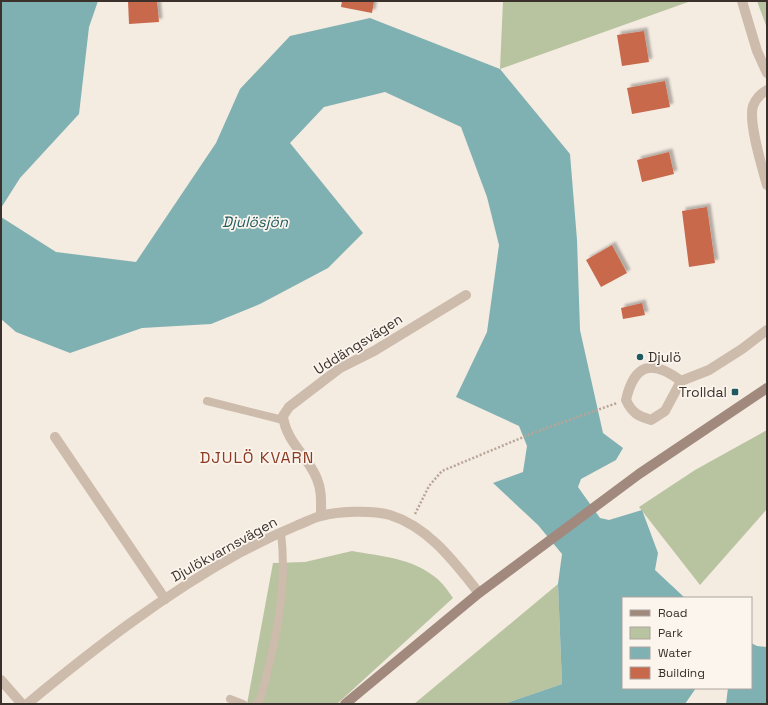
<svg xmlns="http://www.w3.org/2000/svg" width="768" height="705" font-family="'Space Grotesk',sans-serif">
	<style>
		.green { fill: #b8c4a0 }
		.water { fill: #7fb0b2 }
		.building { fill: #c8694b; filter: url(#shadow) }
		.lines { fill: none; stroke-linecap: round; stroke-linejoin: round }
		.path { stroke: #b9a596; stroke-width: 2.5; stroke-dasharray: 2 2; stroke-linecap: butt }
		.lane { stroke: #cdbbac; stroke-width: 8 }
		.street { stroke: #cdbbac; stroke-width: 10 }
		.secondary { stroke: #a18a7d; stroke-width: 10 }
		.poi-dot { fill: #1f5a5e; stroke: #fbf5ee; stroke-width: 1.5 }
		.labels { text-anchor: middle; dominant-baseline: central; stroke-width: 3.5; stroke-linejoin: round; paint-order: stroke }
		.street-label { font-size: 14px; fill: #3b302b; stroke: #fbf5ee }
		.poi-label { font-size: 14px; fill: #3b302b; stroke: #fbf5ee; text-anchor: start }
		.water-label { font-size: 15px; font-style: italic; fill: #1f5a5e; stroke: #fbf5ee }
		.quarter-label { font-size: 16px; letter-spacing: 1px; fill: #8c3b22; stroke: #fbf5ee }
	</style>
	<defs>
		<filter id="shadow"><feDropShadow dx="3.5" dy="-3.5" stdDeviation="1" flood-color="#0004"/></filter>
	</defs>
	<rect width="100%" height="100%" fill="#f4ebe1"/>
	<g class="green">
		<polygon points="503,1 691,1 500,69"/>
		<polygon points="757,1 767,1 767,28"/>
		<polygon points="767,430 767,509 700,585 639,507 695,470"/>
		<path d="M352,551C380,556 412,558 435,577C442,582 448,591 453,598L337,704H247L273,563L305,562Z"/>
		<polygon points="558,584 562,684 504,704 414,704"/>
	</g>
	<g class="water">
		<polygon points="1,1 98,1 89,27 79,114 20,178 1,208"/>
		<polygon points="370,18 500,69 570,154 577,240 580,330 603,433 623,448 616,460 581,479 578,487 600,518 609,520 642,510 658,553 655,570 685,598 623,598 623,688 696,688 685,704 504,704 562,684 558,584 562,554 538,525 493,483 523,472 527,446 519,426 456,397 487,332 499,245 487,197 461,127 385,92 324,107 290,143 363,233 328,268 260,304 211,324 142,328 70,353 16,332 1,319 1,217 56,252 136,262 216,143 240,89 290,36"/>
		<polygon points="751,643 757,646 767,647 767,704 726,704 728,688 751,688"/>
	</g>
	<g class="building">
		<polygon points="128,1 157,1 159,22 129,24"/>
		<polygon points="342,1 374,1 372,13 341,7"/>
		<polygon points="644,31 649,62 622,66 617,35"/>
		<polygon points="665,81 670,107 632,114 627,88"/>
		<polygon points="669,152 674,174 642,182 637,160"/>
		<polygon points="707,207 715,263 689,267 682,211"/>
		<polygon points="612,245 627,273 601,287 586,260"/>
		<polygon points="642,303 645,315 623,319 621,308"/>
	</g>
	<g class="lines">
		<polyline class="path" points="415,514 429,486 442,471 533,433 617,403"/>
		<g class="lane">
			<polyline points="207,401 283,420"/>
			<polyline points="230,699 243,704"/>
			<path d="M255,704L260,700C275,646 288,589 281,533"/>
		</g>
		<g class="street">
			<polyline points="742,1 757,51 767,73"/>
			<path d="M767,90C760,94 756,98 753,106C748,122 762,167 767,185"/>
			<path d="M681,381C651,358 634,365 626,400C632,413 638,416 651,420L665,411L681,381L709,370L742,349L767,330"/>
			<polyline points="55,437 165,599"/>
			<path d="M321,516C321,502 322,491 317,479C308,456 286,442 283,416L289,407L340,368L374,351L466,295"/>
			<polyline points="1,680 22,704"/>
			<path d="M27,704C96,647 162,596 241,552C260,542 279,533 298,525C306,522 313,518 321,516C338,511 372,510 390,515C429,527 455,563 479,593"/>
		</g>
		<polyline class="secondary" points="345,704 479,593 639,474 767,388"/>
	</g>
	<g class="poi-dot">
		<circle cx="640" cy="357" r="4"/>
		<rect x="731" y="388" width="8" height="8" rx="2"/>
	</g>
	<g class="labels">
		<g class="street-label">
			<text transform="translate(358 344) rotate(-32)">Uddängsvägen</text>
			<text transform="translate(224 549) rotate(-29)">Djulökvarnsvägen</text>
		</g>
		<g class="poi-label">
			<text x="648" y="357">Djulö</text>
			<text x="727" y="392" text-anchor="end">Trolldal</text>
		</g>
		<g class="water-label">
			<text x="255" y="221">Djulösjön</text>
		</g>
		<g class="quarter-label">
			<text x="257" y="457">DJULÖ KVARN</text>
		</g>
	</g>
	<rect width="768" height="705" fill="none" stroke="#3b302b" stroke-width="4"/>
	<rect x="622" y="597" width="130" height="92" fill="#fbf5ee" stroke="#aea6a0"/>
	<rect x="630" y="610" width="20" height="6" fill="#a18a7d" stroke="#aea6a0"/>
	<text x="658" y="617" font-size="12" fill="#3b302b">Road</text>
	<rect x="630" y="627" width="20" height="12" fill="#b8c4a0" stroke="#aea6a0"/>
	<text x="658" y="637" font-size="12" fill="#3b302b">Park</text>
	<rect x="630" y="647" width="20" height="12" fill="#7fb0b2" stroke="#aea6a0"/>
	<text x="658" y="657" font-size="12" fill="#3b302b">Water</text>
	<rect x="630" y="667" width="20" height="12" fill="#c8694b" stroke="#aea6a0"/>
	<text x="658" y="677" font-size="12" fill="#3b302b">Building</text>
</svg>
